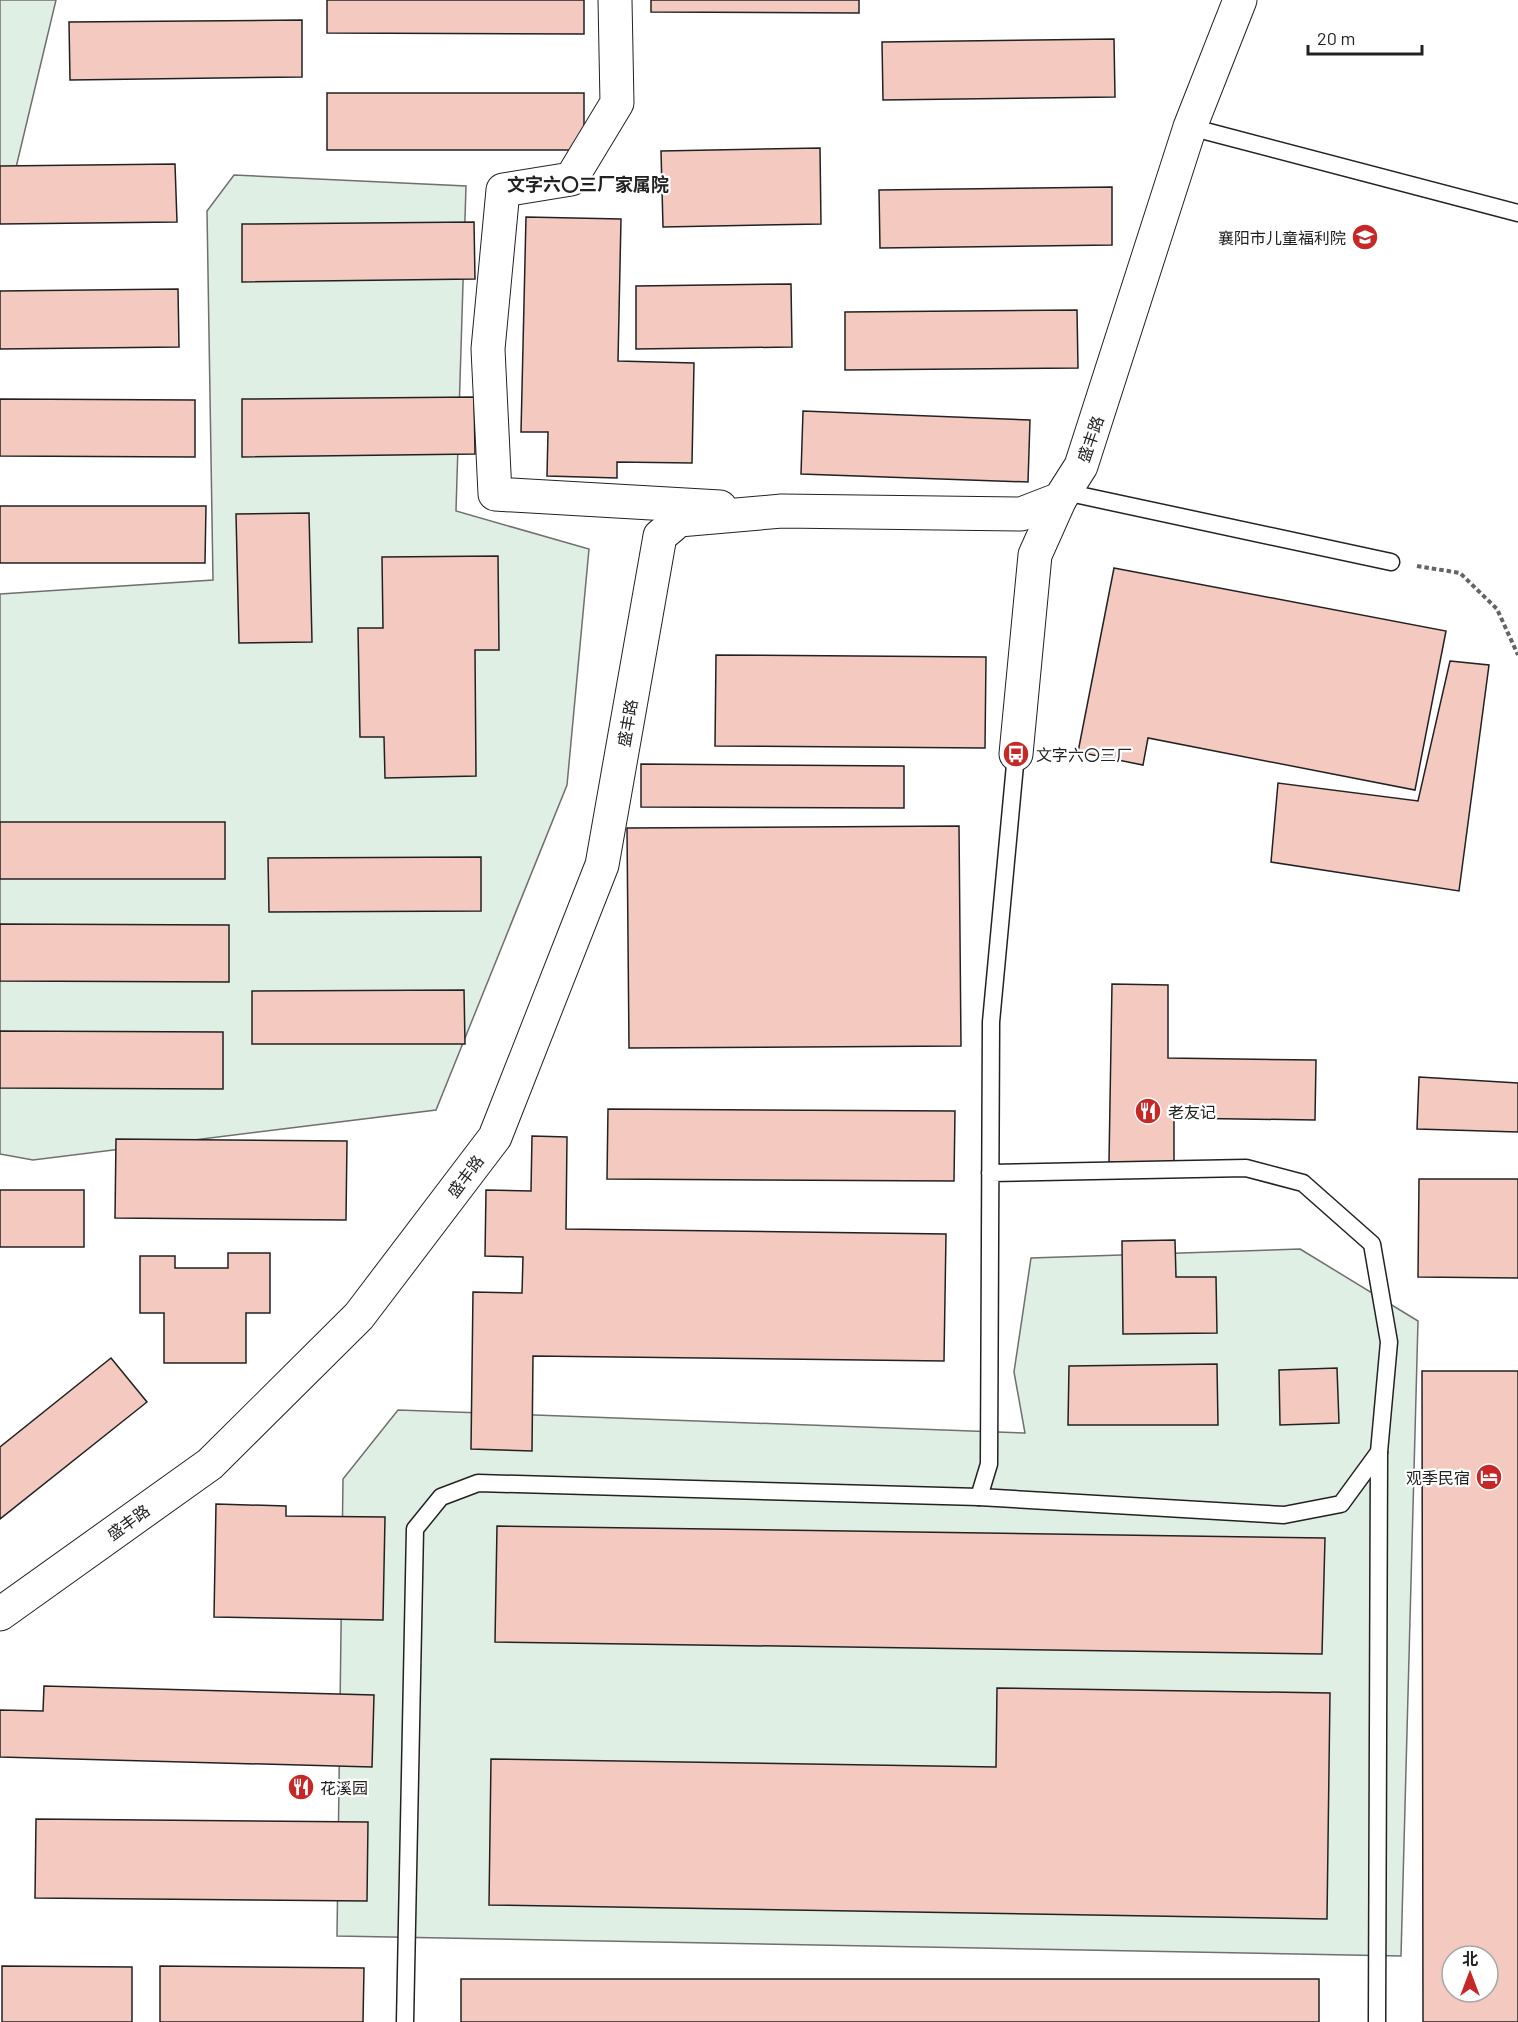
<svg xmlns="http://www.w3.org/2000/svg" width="1518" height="2022" font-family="Barlow,'Noto Sans SC',sans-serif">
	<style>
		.green { fill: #e0efe3; stroke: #6f6f6f; stroke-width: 1.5 }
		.building { fill: #f3c9c0; stroke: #222; stroke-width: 1.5; fill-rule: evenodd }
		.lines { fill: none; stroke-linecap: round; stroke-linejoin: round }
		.service-casing { stroke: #222; stroke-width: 19 }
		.minor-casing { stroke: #222; stroke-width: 35 }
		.tertiary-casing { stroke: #222; stroke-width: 35 }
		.path { stroke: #646464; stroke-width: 4; stroke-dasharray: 4.5 3; stroke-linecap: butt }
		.service { stroke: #fff; stroke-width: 16 }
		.minor { stroke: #fff; stroke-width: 33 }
		.tertiary { stroke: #fff; stroke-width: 33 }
		.labels { text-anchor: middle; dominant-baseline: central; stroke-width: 4.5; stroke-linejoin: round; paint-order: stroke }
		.poi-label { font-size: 16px; fill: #222; stroke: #fff; text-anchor: start }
		.street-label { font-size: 16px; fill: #222; stroke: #fff }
		.neighbourhood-label { font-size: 18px; font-weight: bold; fill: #222; stroke: #fff }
	</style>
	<rect width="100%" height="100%" fill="#fff"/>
	<g class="green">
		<polygon points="0,0 56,0 8,201 0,202"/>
		<polygon points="234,175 466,186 456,511 589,549 567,785 436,1110 33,1160 0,1154 0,594 213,580 207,211"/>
		<polygon points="1300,1249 1418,1321 1401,1956 337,1936 343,1479 398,1410 1025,1433 1014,1372 1031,1258"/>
	</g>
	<g class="building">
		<polygon points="327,0 584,0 584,34 327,33"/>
		<polygon points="651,0 859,0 859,13 651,12"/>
		<polygon points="302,20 302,77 70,80 69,22"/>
		<polygon points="1114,39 1115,97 883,100 882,42"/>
		<rect x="327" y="93" width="257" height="57"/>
		<polygon points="820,148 821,224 663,227 661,151"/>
		<polygon points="175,164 177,222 0,224 0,166"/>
		<polygon points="1112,187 1112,245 880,248 879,190"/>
		<polygon points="526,217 621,219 618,361 694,363 692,463 617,462 617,478 547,476 548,432 521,432"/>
		<polygon points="474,222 475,279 242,282 242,224"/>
		<polygon points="791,284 792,347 636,349 636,286"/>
		<polygon points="178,289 179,347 0,349 0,291"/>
		<polygon points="1077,310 1078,368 845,370 845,312"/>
		<polygon points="474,397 475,454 242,457 242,399"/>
		<polygon points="0,399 195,400 195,457 0,456"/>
		<polygon points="803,411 1030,420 1028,482 801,474"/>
		<polygon points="0,506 206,506 205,563 0,563"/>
		<polygon points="309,513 312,642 239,643 236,514"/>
		<polygon points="498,556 499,650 475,650 476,776 385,778 384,737 360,737 358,628 383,628 382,557"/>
		<polygon points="1114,568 1446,631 1415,790 1148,738 1143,765 1078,752"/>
		<polygon points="716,655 986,657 985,748 715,746"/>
		<polygon points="1450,661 1489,665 1459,891 1271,862 1278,783 1418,801"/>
		<polygon points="641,764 904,766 904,808 641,807"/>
		<rect x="0" y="822" width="225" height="57"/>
		<polygon points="959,826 961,1046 629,1048 627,828"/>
		<polygon points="481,857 481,911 269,912 268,858"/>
		<polygon points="0,924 229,925 229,982 0,981"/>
		<polygon points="1112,984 1168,985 1168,1058 1316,1060 1315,1120 1174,1118 1174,1163 1109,1162"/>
		<polygon points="464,990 465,1044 252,1044 252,991"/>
		<polygon points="0,1031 223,1032 223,1089 0,1088"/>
		<polygon points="1419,1077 1518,1083 1518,1132 1417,1129"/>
		<polygon points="608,1109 955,1111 954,1181 607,1179"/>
		<polygon points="532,1136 567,1137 566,1229 946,1234 944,1361 533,1356 532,1451 471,1449 473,1292 522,1293 523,1257 485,1256 486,1190 531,1191"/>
		<polygon points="116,1139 347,1141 346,1220 115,1218"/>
		<polygon points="1419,1179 1518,1179 1518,1278 1418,1277"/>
		<rect x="0" y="1190" width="84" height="57"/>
		<polygon points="1175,1240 1176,1277 1216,1277 1217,1333 1123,1334 1122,1241"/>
		<polygon points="228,1253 270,1253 270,1313 246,1313 246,1363 164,1363 164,1313 140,1313 140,1256 175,1256 175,1268 228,1268"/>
		<polygon points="111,1358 147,1402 0,1519 0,1447"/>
		<polygon points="1217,1364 1218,1425 1068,1425 1069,1366"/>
		<polygon points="1337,1368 1339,1423 1280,1425 1279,1370"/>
		<path d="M1422,1371H1518V2022H1423ZM1452,1956H1488V1992H1452Z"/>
		<polygon points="216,1504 286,1506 286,1516 385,1517 383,1620 214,1617"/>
		<polygon points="497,1526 1325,1538 1322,1654 495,1642"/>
		<polygon points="44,1686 374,1695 372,1767 0,1757 0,1710 43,1711"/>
		<polygon points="997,1688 1330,1693 1327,1919 489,1905 491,1759 996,1767"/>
		<polygon points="36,1819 368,1822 367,1901 35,1898"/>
		<polygon points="2,1966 132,1967 132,2022 2,2022"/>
		<polygon points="160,1966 364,1968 363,2022 160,2022"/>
		<rect x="461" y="1979" width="858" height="43"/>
	</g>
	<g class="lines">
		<defs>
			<g id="service">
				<polyline points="1190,127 1518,213"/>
				<polyline points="1065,492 1391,562"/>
				<polyline points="990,1173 1246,1168 1303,1183 1372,1244 1389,1342 1379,1452 1341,1504 1284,1515 979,1497 989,1464 991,1022 1016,754"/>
				<polyline points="405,2022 415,1529 441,1497 478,1483 979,1497"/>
				<polyline points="1377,2022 1379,1452"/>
			</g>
			<g id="minor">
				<polyline points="615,0 617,103 571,179 503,190 488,349 495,494 720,507"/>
				<polyline points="1016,754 1035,555 1060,499"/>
			</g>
			<polyline id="tertiary" points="0,1614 210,1464 359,1316 495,1137 602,865 660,536 679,520 782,511 1021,514 1060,499 1081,466 1190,127 1240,0"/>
		</defs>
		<use href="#service" class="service-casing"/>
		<use href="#minor" class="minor-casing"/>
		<use href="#tertiary" class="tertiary-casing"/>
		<polyline class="path" points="1417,566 1460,573 1497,609 1518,655"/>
		<use href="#service" class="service"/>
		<use href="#minor" class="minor"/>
		<use href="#tertiary" class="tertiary"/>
	</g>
	<defs>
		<symbol id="school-disc" viewBox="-11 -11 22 22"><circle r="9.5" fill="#c62828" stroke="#fff"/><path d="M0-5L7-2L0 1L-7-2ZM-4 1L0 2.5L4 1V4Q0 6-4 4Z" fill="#fff"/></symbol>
		<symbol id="bus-disc" viewBox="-11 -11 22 22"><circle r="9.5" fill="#c62828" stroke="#fff"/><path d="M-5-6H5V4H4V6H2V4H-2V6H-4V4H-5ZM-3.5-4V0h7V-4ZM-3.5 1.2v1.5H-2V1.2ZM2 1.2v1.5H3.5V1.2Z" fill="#fff"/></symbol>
		<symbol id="restaurant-disc" viewBox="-11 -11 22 22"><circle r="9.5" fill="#c62828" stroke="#fff"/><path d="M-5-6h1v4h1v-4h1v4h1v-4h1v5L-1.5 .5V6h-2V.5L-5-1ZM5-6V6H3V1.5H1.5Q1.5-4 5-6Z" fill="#fff"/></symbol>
		<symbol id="hotel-disc" viewBox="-11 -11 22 22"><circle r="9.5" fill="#c62828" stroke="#fff"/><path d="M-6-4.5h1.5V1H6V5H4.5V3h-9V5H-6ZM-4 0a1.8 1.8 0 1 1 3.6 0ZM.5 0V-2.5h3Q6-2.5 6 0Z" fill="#fff"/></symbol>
	</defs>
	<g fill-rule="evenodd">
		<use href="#school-disc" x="1350" y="222" width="30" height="30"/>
		<use href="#bus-disc" x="1001" y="739" width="30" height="30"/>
		<use href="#restaurant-disc" x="1133" y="1096" width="30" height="30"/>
		<use href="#hotel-disc" x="1474" y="1462" width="30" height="30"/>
		<use href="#restaurant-disc" x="286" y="1772" width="30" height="30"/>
	</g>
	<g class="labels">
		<g class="poi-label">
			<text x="1346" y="237" text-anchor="end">襄阳市儿童福利院</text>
			<text x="1036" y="754">文字六〇三厂</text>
			<text x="1168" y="1111">老友记</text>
			<text x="1470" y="1477" text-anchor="end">观季民宿</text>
			<text x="320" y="1787">花溪园</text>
		</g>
		<g class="street-label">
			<text transform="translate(1090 439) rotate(-71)">盛丰路</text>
			<text transform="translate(627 723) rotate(-80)">盛丰路</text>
			<text transform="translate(465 1176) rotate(-53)">盛丰路</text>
			<text transform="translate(128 1522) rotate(-36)">盛丰路</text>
		</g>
		<g class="neighbourhood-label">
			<text x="588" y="184">文字六〇三厂家属院</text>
		</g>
	</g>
	<g transform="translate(1470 1974)"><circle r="28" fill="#ffffff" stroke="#a7a7a7" stroke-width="1.5"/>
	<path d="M0-4.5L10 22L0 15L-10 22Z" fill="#c62828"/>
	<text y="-9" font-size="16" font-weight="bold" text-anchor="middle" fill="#222222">北</text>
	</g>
	<path d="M1308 45v9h114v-9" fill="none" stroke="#222222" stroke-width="3"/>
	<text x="1317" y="45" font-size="18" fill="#222222" stroke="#ffffff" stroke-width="4.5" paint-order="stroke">20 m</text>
</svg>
